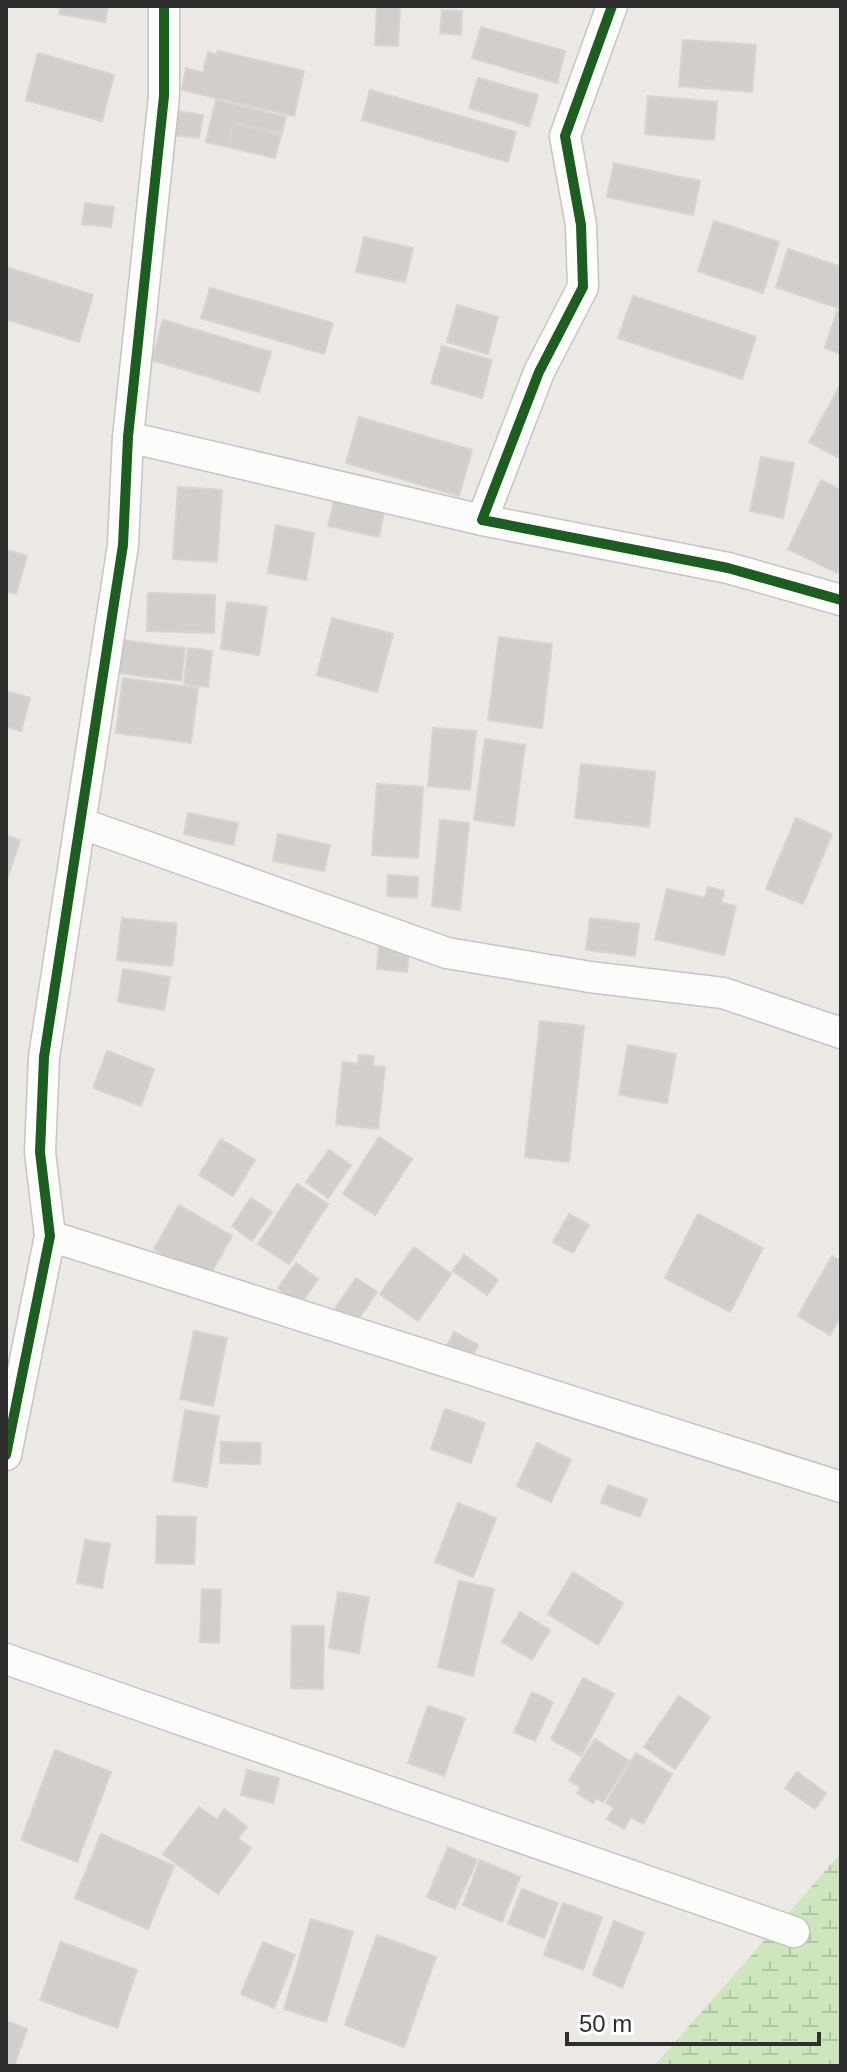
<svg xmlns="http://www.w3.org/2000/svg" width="847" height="2072" font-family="Helvetica,sans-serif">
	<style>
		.wetland { fill: url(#wetland-marsh) }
		.building { fill: #d1cecb; stroke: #d7d4d0; stroke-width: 2 }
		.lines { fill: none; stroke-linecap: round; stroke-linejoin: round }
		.street-casing { stroke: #c5c4c5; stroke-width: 33 }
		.street { stroke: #fcfcfb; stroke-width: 30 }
		.cycleway-casing { stroke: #fff; stroke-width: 15 }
		.cycleway { stroke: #1b5e20; stroke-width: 10 }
	</style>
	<defs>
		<pattern id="wetland-marsh" width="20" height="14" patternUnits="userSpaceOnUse" patternTransform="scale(2)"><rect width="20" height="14" fill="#cee6be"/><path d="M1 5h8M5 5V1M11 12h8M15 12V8" fill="none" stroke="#b1c6a4"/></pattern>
	</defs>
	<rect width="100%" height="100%" fill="#ece8e4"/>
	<polygon class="wetland" points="841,1853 841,2066 654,2066"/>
	<g class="building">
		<polygon points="60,6 108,6 105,22 59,14"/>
		<polygon points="377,6 400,6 398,46 375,45"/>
		<polygon points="442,10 462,11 461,35 440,33"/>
		<polygon points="481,27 565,51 557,83 472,58"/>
		<polygon points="683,40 756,45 752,92 679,86"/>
		<polygon points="218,51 304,71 294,116 182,90 186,68 203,73 208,52 217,55"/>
		<polygon points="38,53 114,75 102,121 26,100"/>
		<polygon points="478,78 538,95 529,126 469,108"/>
		<polygon points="370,90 516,132 508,162 362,120"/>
		<polygon points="648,96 717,102 714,140 645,134"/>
		<polygon points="216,100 286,117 282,133 233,122 228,147 206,142"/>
		<polygon points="176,111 203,115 199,138 172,135"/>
		<polygon points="234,123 281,135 275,158 228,147"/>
		<polygon points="614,163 700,181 693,215 607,197"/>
		<polygon points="85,203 114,207 111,227 82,224"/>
		<polygon points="714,221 779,242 763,293 698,271"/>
		<polygon points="364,237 413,248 405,282 356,272"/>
		<polygon points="788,249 841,267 841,309 776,287"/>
		<polygon points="6,267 93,295 79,342 6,319"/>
		<polygon points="210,288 333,323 324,354 201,318"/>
		<polygon points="633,296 756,337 742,379 618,338"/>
		<polygon points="457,305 498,317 488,354 447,342"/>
		<polygon points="837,311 841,312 841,354 825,348"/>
		<polygon points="163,320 271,352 259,392 152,360"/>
		<polygon points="442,346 492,360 482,398 431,383"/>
		<polygon points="839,387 841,388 841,459 809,442"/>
		<polygon points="359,417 472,450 459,496 346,463"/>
		<polygon points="761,457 794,463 783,518 750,511"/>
		<polygon points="821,480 841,490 841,565 837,573 788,549"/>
		<polygon points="178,487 222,490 217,562 173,559"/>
		<polygon points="334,501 384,512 379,537 328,526"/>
		<polygon points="276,525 314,533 306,580 268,573"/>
		<polygon points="6,550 27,556 16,594 6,591"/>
		<polygon points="148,593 215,595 214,633 147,631"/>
		<polygon points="227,602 267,607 259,655 221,649"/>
		<polygon points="332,618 393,634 377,692 317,675"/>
		<polygon points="499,637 552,644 542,728 488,720"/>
		<polygon points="121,640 185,648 181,681 117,673"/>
		<polygon points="188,648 212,651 208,687 184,684"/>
		<polygon points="123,678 198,688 191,743 116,733"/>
		<polygon points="6,691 30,698 21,731 6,727"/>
		<polygon points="433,728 476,731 470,790 428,786"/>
		<polygon points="485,739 525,745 514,826 474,820"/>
		<polygon points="581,764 655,772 649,827 575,818"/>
		<polygon points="377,784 423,787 418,858 372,855"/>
		<polygon points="188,813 238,823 233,845 184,834"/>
		<polygon points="796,818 832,834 803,904 766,889"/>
		<polygon points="440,820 469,823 460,910 432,906"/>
		<polygon points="278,834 330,845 324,871 273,861"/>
		<polygon points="6,835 20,840 7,880 6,880"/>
		<polygon points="388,875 418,877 417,898 387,896"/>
		<polygon points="708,887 724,891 721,903 736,906 724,955 655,939 667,889 705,898"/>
		<polygon points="122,918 177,924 172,966 117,960"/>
		<polygon points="590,918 639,924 635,956 586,950"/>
		<polygon points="379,946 409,950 407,972 377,969"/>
		<polygon points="123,969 170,977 164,1010 118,1002"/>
		<polygon points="540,1021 584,1026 569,1162 525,1157"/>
		<polygon points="628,1045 676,1054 667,1103 619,1095"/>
		<polygon points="107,1051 154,1069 141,1106 93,1088"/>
		<polygon points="359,1055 374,1056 373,1066 385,1067 378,1129 336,1124 343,1062 358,1064"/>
		<polygon points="379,1137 412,1159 375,1215 343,1194"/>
		<polygon points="221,1139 255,1160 233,1196 199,1175"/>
		<polygon points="329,1150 351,1165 328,1198 306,1182"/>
		<polygon points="297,1184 328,1204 289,1264 258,1244"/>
		<polygon points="251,1198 272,1212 252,1241 232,1226"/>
		<polygon points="179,1205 232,1236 207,1280 154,1249"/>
		<polygon points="569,1214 589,1225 573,1253 553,1242"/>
		<polygon points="698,1214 763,1248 730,1312 665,1278"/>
		<polygon points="414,1247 451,1274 418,1321 380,1294"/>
		<polygon points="464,1255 498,1280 487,1295 453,1271"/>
		<polygon points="832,1256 841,1261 841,1315 830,1335 798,1316"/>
		<polygon points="296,1263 318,1279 300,1305 278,1288"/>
		<polygon points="356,1278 377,1292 355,1324 334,1310"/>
		<polygon points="194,1331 227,1338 213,1406 180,1399"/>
		<polygon points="454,1332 478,1345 469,1365 444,1352"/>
		<polygon points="445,1409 485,1423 471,1463 431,1449"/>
		<polygon points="185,1410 219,1416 207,1487 173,1481"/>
		<polygon points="221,1442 261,1443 260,1464 220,1463"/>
		<polygon points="537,1443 571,1460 551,1502 517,1486"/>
		<polygon points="608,1485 647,1499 640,1517 601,1503"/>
		<polygon points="458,1503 496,1518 473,1577 435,1562"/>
		<polygon points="157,1516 196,1517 194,1564 156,1563"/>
		<polygon points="85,1540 110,1544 102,1588 77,1583"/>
		<polygon points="573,1572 623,1603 598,1645 548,1614"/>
		<polygon points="459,1581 494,1589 473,1676 438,1667"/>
		<polygon points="202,1589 221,1590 219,1643 200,1642"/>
		<polygon points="338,1592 369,1597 359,1653 329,1648"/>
		<polygon points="520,1612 550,1630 532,1660 502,1642"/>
		<polygon points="292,1626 324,1626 323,1689 291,1688"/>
		<polygon points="583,1678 614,1694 581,1756 551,1739"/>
		<polygon points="532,1692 553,1702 535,1741 514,1732"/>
		<polygon points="679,1696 710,1717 675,1769 644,1747"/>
		<polygon points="428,1706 465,1718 444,1776 408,1763"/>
		<polygon points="595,1739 629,1761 603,1802 596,1798 593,1803 577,1793 581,1788 569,1780"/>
		<polygon points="55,1750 111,1772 77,1862 21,1840"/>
		<polygon points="636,1753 672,1774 643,1824 631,1817 624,1829 607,1819 614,1808 606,1803"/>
		<polygon points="247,1770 279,1778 273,1803 241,1795"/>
		<polygon points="797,1772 826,1793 815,1809 785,1788"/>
		<polygon points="199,1807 217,1820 224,1809 247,1827 238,1839 251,1848 218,1894 163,1854"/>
		<polygon points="101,1834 174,1866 148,1929 75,1898"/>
		<polygon points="448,1847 477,1860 455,1909 427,1897"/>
		<polygon points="480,1860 520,1877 502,1922 463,1905"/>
		<polygon points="522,1889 558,1903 544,1938 508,1924"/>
		<polygon points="563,1903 602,1917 583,1970 544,1955"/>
		<polygon points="311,1919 353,1932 326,2022 284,2009"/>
		<polygon points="614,1921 644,1933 622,1988 593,1975"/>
		<polygon points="377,1935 436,1957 404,2047 345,2025"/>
		<polygon points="61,1942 137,1970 117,2028 40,2000"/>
		<polygon points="263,1942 295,1955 274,2008 241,1994"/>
		<polygon points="6,2021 27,2029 14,2066 6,2066"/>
	</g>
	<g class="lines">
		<defs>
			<g id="street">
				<polyline points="612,6 565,136 581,225 583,287 539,372 482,520 728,568 841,600"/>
				<polyline points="128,437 482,520"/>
				<polyline points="80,823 447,953 590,977 723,993 841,1033"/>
				<polyline points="50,1236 841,1487"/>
				<polyline points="6,1455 50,1236 40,1152 44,1057 123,545 128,437 164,96 164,6"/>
				<polyline points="6,1659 794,1932"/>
			</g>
		</defs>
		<use href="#street" class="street-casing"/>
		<use href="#street" class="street"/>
		<defs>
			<g id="cycleway">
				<polyline points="612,6 565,136 581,225 583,287 539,372 482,520 728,568 841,600"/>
				<polyline points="6,1455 50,1236 40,1152 44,1057 123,545 128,437 164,96 164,6"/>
			</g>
		</defs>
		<use href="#cycleway" class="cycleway-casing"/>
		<use href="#cycleway" class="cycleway"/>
	</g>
	<rect width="847" height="2072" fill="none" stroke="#2e2e2e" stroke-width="16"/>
	<path d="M567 2032v12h252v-12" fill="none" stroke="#2e2e2e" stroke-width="4"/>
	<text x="579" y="2032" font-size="24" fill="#2e2e2e" stroke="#ffffff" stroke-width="6" paint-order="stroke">50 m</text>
</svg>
